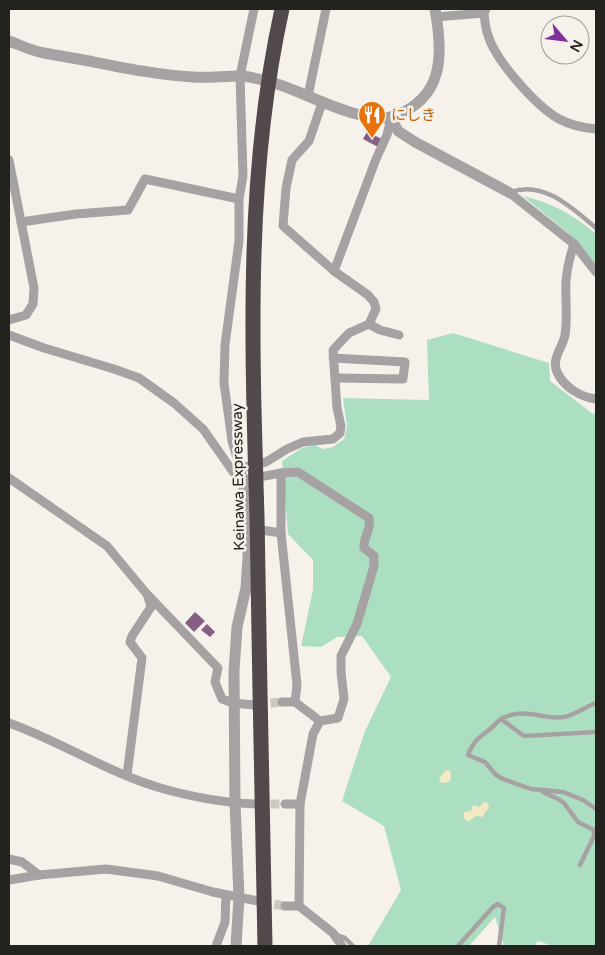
<svg xmlns="http://www.w3.org/2000/svg" width="605" height="955" font-family="'Varela Round','Noto Sans JP',sans-serif">
	<style>
		.green { fill: #acdfc1 }
		.sand { fill: #f3e9c3 }
		.building { fill: #865f84 }
		.lines { fill: none; stroke-linecap: round; stroke-linejoin: round }
		.minor-tunnel { stroke: #ccc8c2; stroke-width: 9; stroke-dasharray: 9 4.5; stroke-linecap: butt }
		.service { stroke: #a6a2a3; stroke-width: 4.5 }
		.minor { stroke: #a6a2a3; stroke-width: 9 }
		.tertiary { stroke: #a6a2a3; stroke-width: 11 }
		.motorway { stroke: #51494c; stroke-width: 15 }
		.labels { text-anchor: middle; dominant-baseline: central; stroke-width: 5; stroke-linejoin: round; paint-order: stroke }
		.food-label { font-size: 15px; fill: #c56008; stroke: #f6f2eb; text-anchor: start }
		.street-label { font-size: 15px; fill: #23221f; stroke: #f6f2eb }
	</style>
	<rect width="100%" height="100%" fill="#f6f2eb"/>
	<g class="green">
		<path d="M523,196C553,203 572,214 596,234V264L568,233Z"/>
		<polygon points="453,333 549,363 550,381 593,414 596,413 596,946 553,946 538,941 534,946 504,946 495,917 469,946 368,946 401,890 384,826 342,801 365,731 391,677 362,636 337,637 321,647 301,646 313,590 313,560 288,534 282,461 302,448 315,445 323,449 333,447 344,439 347,427 343,398 429,400 427,340"/>
	</g>
	<g class="sand">
		<polygon points="446,770 450,771 451,776 450,781 445,783 440,782 439,778"/>
		<polygon points="483,802 488,803 489,808 485,812 483,817 476,816 468,822 464,818 464,812 471,811 473,805 480,807"/>
	</g>
	<g class="building">
		<polygon points="367,132 382,139 378,147 363,139"/>
		<polygon points="195,612 205,621 194,632 185,623"/>
		<polygon points="207,624 215,632 210,637 201,630"/>
	</g>
	<g class="lines">
		<g class="minor-tunnel">
			<polyline points="257,704 282,702"/>
			<polyline points="257,804 285,804"/>
			<polyline points="261,902 285,906"/>
		</g>
		<g class="service">
			<path d="M511,192C544,180 573,209 596,228"/>
			<path d="M596,703C585,707 575,715 564,717C543,720 527,708 505,717C499,719 495,725 490,729C478,739 474,740 468,755L485,762L496,775L503,779L531,789L563,792L583,800L596,809"/>
			<polyline points="501,719 524,736 596,732"/>
			<polyline points="543,792 558,799 564,803 578,822 596,831"/>
			<polyline points="580,865 594,836 594,830"/>
			<polyline points="336,935 345,938 353,946"/>
			<polyline points="458,946 493,907 498,904 504,908 499,946"/>
		</g>
		<g class="minor">
			<path d="M484,13C485,20 485,28 488,35C495,60 536,106 559,119C570,125 585,128 596,129"/>
			<polyline points="436,17 484,13 486,9"/>
			<polyline points="308,96 326,9"/>
			<polyline points="9,160 34,288 33,304 26,315 9,320"/>
			<polyline points="510,193 574,244 596,272"/>
			<polyline points="21,222 76,214 128,210 145,179 239,199"/>
			<path d="M574,244C570,256 567,268 566,281C565,299 568,317 565,335C563,347 551,359 557,372C564,387 580,397 596,399"/>
			<polyline points="334,271 376,159 387,135 391,118"/>
			<polyline points="369,324 380,330 399,335"/>
			<path d="M9,335L44,348L114,369L139,378L174,403L203,429L234,473L243,480L281,473L298,472L369,518C372,529 363,537 364,548L374,556V566L357,624L341,656V672L344,699L338,718L320,721L295,702H282"/>
			<polyline points="333,358 405,362 403,379 335,378"/>
			<polyline points="234,473 241,468 266,462 287,449 303,442 333,439 340,433 341,426 337,408 333,350 349,333 369,324 376,309 374,302 368,295 334,271 283,226 286,188 292,160 309,141 322,103"/>
			<polyline points="281,473 281,533 297,685 295,702"/>
			<polyline points="242,474 232,441 224,383 225,345 239,241 239,199 243,176 240,76 254,9"/>
			<polyline points="9,478 107,546 146,593 218,668 215,682 222,699 233,703 254,705"/>
			<polyline points="254,529 281,533"/>
			<path d="M9,723C60,741 112,775 164,789C193,797 225,803 255,804"/>
			<polyline points="127,775 142,658 130,642 132,636 151,607 148,597"/>
			<polyline points="285,804 300,804"/>
			<polyline points="9,859 22,862 39,875"/>
			<polyline points="9,880 39,875 106,869 158,876 213,892 258,901"/>
			<polyline points="285,906 299,906 333,933 342,946"/>
			<polyline points="299,906 300,804 313,734 320,721"/>
			<polyline points="216,946 225,922 226,895"/>
		</g>
		<g class="tertiary">
			<path d="M9,41C20,45 32,51 44,53C59,56 74,58 89,61C124,68 158,75 193,77C208,78 224,76 239,76C252,76 270,82 283,86C309,95 367,126 394,116C445,98 443,53 435,9"/>
			<polyline points="391,118 398,131 415,142 510,193"/>
			<polyline points="236,946 239,897 235,803 234,671 237,627 246,588 248,558 248,529 243,480"/>
		</g>
		<path class="motorway" d="M265,946C261,803 260,660 257,517C252,347 245,176 282,9"/>
	</g>
	<defs>
		<symbol id="restaurant-pin" viewBox="-11 -11 22 30"><path d="M0 17L-7.5 6A9.5 9.5 0 1 1 7.5 6Z" fill="#e8710a" stroke="#f6f2eb"/><path d="M-5-6h1v4h1v-4h1v4h1v-4h1v5L-1.5 .5V6h-2V.5L-5-1ZM5-6V6H3V1.5H1.5Q1.5-4 5-6Z" fill="#fff"/></symbol>
	</defs>
	<g fill-rule="evenodd">
		<use href="#restaurant-pin" x="356" y="99" width="32" height="43"/>
	</g>
	<g class="labels">
		<g class="food-label">
			<text x="391" y="115">にしき</text>
		</g>
		<g class="street-label">
			<text transform="translate(238 477) rotate(-91)">Keinawa Expressway</text>
		</g>
	</g>
	<rect width="605" height="955" fill="none" stroke="#23221f" stroke-width="20"/>
	<g transform="translate(565 40) rotate(118)"><circle r="24" fill="#f6f2eb" stroke="#a29f99"/>
	<path d="M0-4L9 19L0 12L-9 19Z" fill="#822e9c"/>
	<text y="-8" font-size="14" font-weight="bold" text-anchor="middle" fill="#23221f">N</text>
	</g>
</svg>
